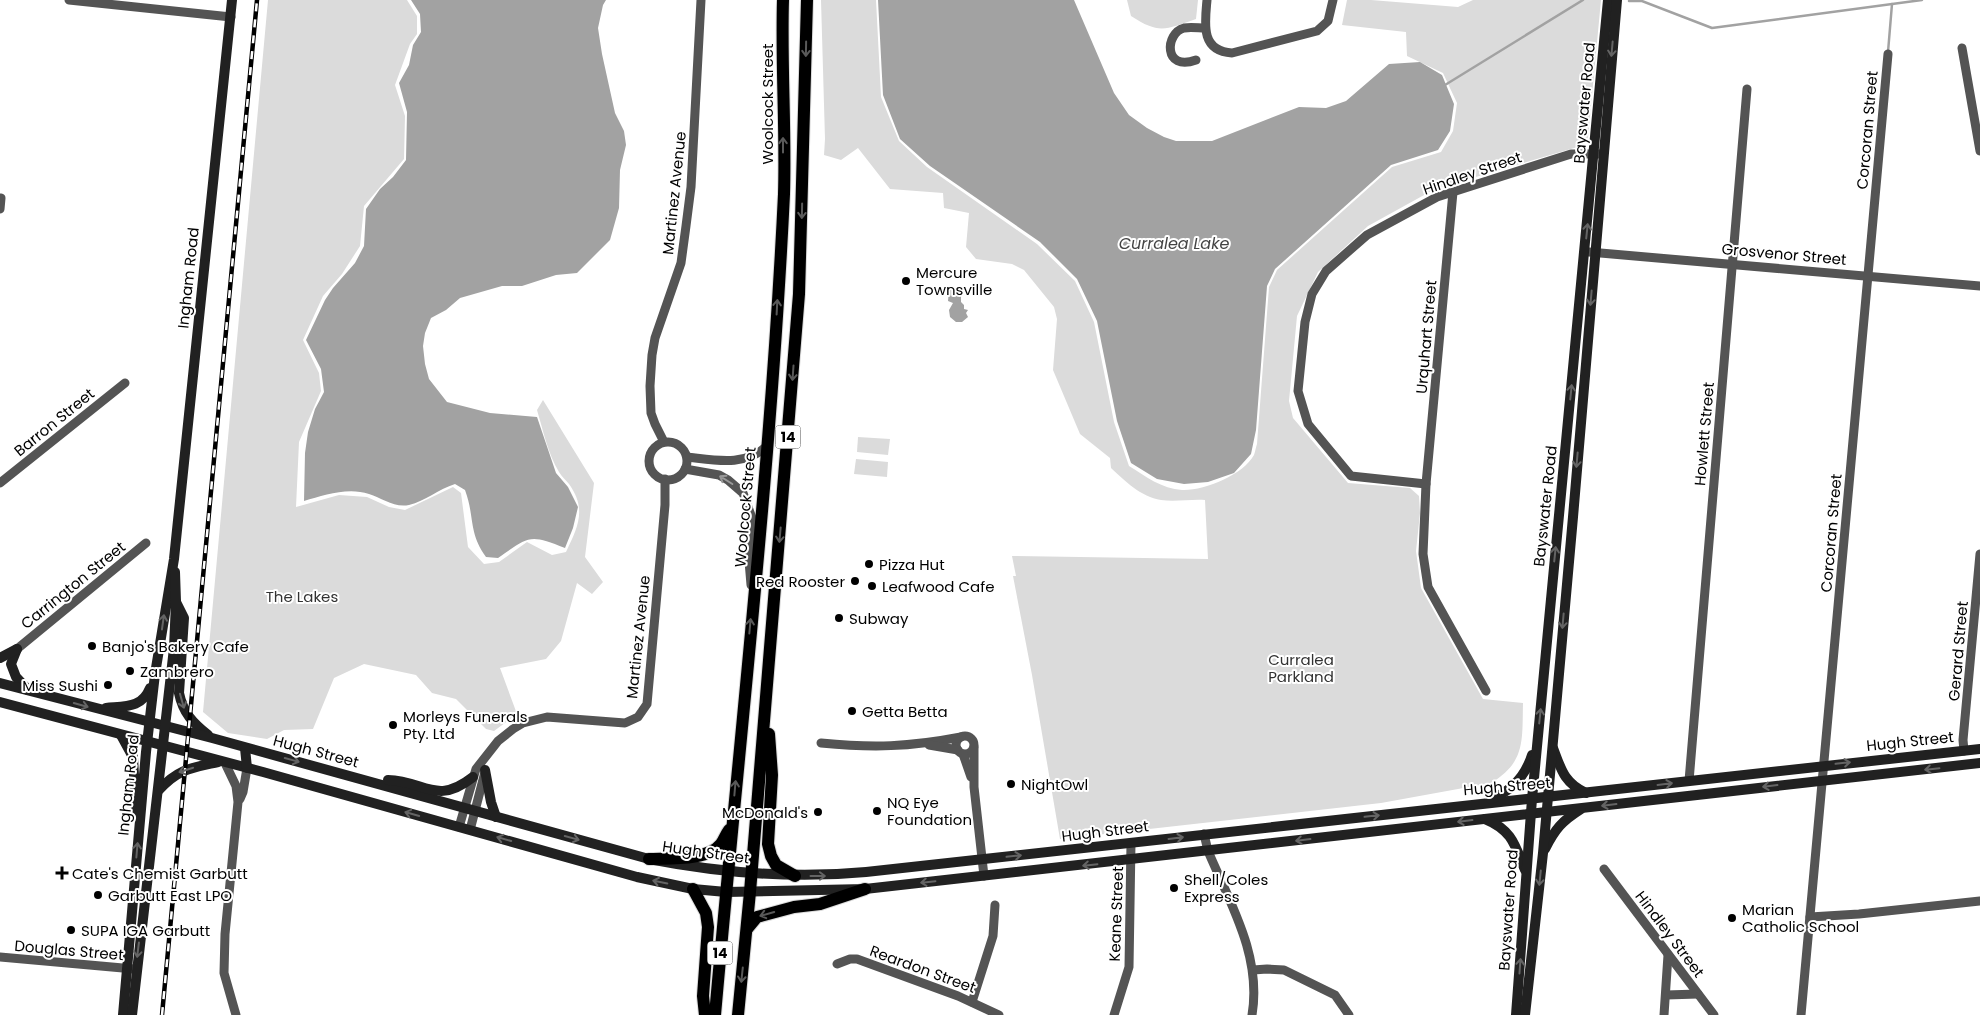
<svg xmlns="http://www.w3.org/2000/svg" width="1980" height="1015" font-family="Poppins,sans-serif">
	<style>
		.park { fill: #dbdbdb }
		.water { fill: #a2a2a2 }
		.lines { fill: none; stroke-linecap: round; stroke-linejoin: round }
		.stream { stroke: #a2a2a2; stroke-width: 2.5 }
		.primary-casing { stroke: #dbdbdb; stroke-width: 14 }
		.minor { stroke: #545454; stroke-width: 9 }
		.secondary { stroke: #212121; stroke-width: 10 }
		.primary { stroke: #000; stroke-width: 12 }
		.rail-casing { stroke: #000; stroke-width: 4.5 }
		.rail { stroke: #fff; stroke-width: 2.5; stroke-dasharray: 8; stroke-linecap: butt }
		.oneway { stroke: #595959 }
		.oneway2 { stroke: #646464 }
		.oneway3 { stroke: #989898 }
		.poi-dot { fill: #000; stroke: #fff; stroke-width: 2 }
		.labels { text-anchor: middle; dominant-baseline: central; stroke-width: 4; stroke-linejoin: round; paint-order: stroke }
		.shield { fill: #fff; stroke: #4c4c4c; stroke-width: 1 }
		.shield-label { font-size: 14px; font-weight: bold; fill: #000 }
		.street-label { font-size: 15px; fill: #000; stroke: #fff }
		.poi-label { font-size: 15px; fill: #000; stroke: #fff; text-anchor: start }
		.park-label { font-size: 15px; fill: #323232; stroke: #fff }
		.water-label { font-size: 16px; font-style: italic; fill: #434343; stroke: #fff }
	</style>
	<rect width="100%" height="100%" fill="#fff"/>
	<g class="park">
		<path d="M268,0H407L417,16V34L410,44L395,85L405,116L404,159L364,206L360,246L342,274L323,296L303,340L319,373L321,391L299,442L296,507L339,495L367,497L389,507L405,510L453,487L461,493L468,547L484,564L499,562L527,542L552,555L566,552C578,527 587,509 569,484C566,480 562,477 559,472C548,454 543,430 537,410L543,400L594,483L585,557L603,582L592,594L577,583L561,641L546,659L500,668L517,714L494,731L486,729L456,699L432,693L416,675L364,664L334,678L313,729L284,730L267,739L228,733L203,712Z"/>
		<path d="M821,0H876L881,97L899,141L927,167L1037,244L1075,281L1094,322L1114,422L1129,466C1145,476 1162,489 1182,490C1204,491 1243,475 1254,455C1255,452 1256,447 1257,444L1269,287L1277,270L1392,167L1441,152L1453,131L1457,103L1443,73L1407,56L1406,32L1342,25L1347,0H1371L1458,7L1473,0H1601L1588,138L1581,146L1435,189L1368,226L1318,272L1297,316L1289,401L1293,418L1348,483L1410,488L1419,496L1420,513L1416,551L1421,588L1483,699L1523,703C1522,740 1526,762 1491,783L1381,803L1060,839L1032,675L1013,576H1016L1012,556L1208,559L1205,500C1191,499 1175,502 1161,500C1141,497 1125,481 1111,468L1110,458L1080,434L1053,370L1057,319L1054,307L1024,270L1012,264L976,259L966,247L969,213L944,208L943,193L890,189L858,148L841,160L824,155L825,139Z"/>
		<path d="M1127,0H1198L1196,19C1166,29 1160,35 1131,16Z"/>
		<polygon points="858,437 890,439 888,455 857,452"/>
		<polygon points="856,459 888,462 887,477 854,474"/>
	</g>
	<g class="water">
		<path d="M411,0H606L603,5L598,28L602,54L615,113L624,131L626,145L620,170L619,208L610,240L577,273L556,275L522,286H502L460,298L446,310L431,318L425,333L423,346L425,364L429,379L447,402L490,413L537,417L556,473L568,487L578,507L573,528L565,548C528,533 529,537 498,558L486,557C468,532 475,517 465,490L455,484C439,489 425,501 409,505C394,508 382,498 369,494C348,487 324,495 304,501L305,453L308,432L315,409L324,392L321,369L306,340L325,300L333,288L355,263L364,246L366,209L380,189L393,177L406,160L407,112L399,83L409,65L413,45L421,32L420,14Z"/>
		<polygon points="878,0 1074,0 1114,93 1129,115 1147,128 1164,137 1176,141 1212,141 1299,107 1326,108 1346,101 1389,64 1420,62 1442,75 1454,104 1450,131 1438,150 1391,165 1275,269 1267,286 1256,430 1251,454 1234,473 1208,482 1184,484 1157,479 1131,463 1117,421 1097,321 1077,279 1040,242 930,166 900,139 883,95"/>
		<polygon points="952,289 957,290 963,294 961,296 961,302 964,305 964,309 968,310 966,313 968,317 962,322 956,322 950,317 949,310 953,303 948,301 949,290"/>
	</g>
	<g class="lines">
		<g class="stream">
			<polyline points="1629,1 1642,1 1712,28 1922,0"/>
			<polyline points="1888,52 1892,4"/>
			<polyline points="1445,85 1583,0"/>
		</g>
		<defs>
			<g id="primary">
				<polyline points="769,734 772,775 768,844 771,856 776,865 795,876"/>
				<path d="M649,859C668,858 708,861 721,844C724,840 726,834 729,830"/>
				<polyline points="693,889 706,913 708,927 703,996 705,1015"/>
				<polyline points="747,929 757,917 794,907 820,904 865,889"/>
				<path d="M715,1015C739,742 771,468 784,194C786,130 781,65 783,0"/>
				<polyline points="738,1015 750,892 799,294 807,0"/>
			</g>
		</defs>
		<use href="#primary" class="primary-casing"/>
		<g class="minor">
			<polyline points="69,0 231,17"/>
			<path d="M1207,0C1205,23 1200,51 1232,53L1317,31L1328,21L1333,0"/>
			<polyline points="1962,48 1980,151"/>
			<path d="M1196,60C1163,72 1165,33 1184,28C1190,27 1199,28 1205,28"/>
			<polyline points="1453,192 1426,484 1423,554 1428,587 1486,691"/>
			<polyline points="0,209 1,198"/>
			<polyline points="1589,252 1980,286"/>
			<polyline points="664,442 655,424 651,413 650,386 652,355 655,338 681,263 686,226 691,187 701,0"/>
			<circle cx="668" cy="461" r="19"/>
			<path d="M687,457C715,460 745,467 767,446"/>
			<polyline points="685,469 719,475 728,480 743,493 752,518 749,561 751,585"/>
			<polyline points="0,483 125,383"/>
			<polyline points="1426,484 1351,476 1308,424 1298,391 1305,322 1312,294 1326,271 1367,235 1437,197 1571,154 1600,154"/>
			<polyline points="17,649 146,543"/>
			<circle cx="965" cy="745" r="9"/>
			<path d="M821,743C873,748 909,747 961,737"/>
			<polyline points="929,745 958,750"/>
			<polyline points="974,747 974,787 984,876"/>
			<polyline points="1964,751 1963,740 1980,554"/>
			<polyline points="963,754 971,777"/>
			<polyline points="225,763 236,786 238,802 225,934 224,973 236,1015"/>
			<polyline points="1689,781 1747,89"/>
			<polyline points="240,799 243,792 247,768"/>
			<polyline points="459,827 476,769 498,741 513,729 523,723 547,717 625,723 638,717 647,704 665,505 665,479"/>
			<polyline points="470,830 485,772"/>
			<path d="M1204,834L1208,851C1230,903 1262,956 1252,1015"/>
			<polyline points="1604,869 1714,1015"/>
			<polyline points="1810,917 1859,914 1980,901"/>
			<polyline points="0,957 134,969"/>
			<polyline points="837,964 850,959 857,959 958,996 999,1015"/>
			<polyline points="1253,970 1267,969 1284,970 1335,995 1349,1015"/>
			<polyline points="1666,995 1698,994"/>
			<polyline points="972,1002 993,936 995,905"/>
			<polyline points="1114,1015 1129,967 1131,843"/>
			<polyline points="1664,1015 1668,955"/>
			<polyline points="1801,1015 1888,54"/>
		</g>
		<g class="secondary">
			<path d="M176,602L184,618L179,693C183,713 193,723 208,735"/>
			<polyline points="17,649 11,664 16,677 28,690"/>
			<polyline points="0,658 17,649"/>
			<path d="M0,683L212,738L649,859C721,873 792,879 866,872L1980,749"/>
			<polyline points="0,702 263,772 637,877 693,889 726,892 865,889 1980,763"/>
			<path d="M106,708C126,706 142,708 150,688"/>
			<polyline points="121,735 133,757 136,811"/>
			<polyline points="245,748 247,768"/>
			<path d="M1553,748C1561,769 1564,783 1586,793"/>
			<polyline points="485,770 491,802 496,817"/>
			<path d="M388,780C425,781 436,806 473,777"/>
			<path d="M159,790C178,769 191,768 218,762"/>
			<path d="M1491,799C1512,791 1525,777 1532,755"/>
			<path d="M1485,819C1512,830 1515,845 1525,870"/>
			<path d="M1545,849C1555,829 1562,821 1581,809"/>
			<polyline points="123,1015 146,752 155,674 174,559 232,0"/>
			<polyline points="132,1015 174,648 176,602 175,572"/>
			<polyline points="1516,1015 1532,799 1608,0"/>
			<polyline points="1525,1015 1543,853 1573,517 1617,0"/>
		</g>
		<use href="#primary" class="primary"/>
		<defs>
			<polyline id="rail" points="162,1015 257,0"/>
		</defs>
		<use href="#rail" class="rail-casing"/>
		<use href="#rail" class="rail"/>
	</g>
	<defs><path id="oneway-shaft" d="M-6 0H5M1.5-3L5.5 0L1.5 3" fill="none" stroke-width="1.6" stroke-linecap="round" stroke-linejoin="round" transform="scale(1.25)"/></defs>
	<g class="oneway">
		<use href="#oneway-shaft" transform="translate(806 49) rotate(91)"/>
		<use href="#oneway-shaft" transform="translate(783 145) rotate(-90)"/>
		<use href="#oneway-shaft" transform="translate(802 211) rotate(91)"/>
		<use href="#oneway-shaft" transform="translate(777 307) rotate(-87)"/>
		<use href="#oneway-shaft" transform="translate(793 373) rotate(94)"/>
		<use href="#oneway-shaft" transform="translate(780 535) rotate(95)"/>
		<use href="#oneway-shaft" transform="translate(750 626) rotate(-85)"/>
		<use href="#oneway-shaft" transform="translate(735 788) rotate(-85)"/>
		<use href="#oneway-shaft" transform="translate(767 914) rotate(164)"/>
		<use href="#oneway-shaft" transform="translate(742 975) rotate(96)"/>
	</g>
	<g class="oneway2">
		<use href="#oneway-shaft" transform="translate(1612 49) rotate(95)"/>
		<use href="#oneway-shaft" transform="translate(1587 231) rotate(-84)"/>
		<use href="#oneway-shaft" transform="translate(1591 298) rotate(95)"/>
		<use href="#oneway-shaft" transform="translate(1571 392) rotate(-84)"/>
		<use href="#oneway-shaft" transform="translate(1577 460) rotate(95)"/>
		<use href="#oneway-shaft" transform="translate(1555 554) rotate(-84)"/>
		<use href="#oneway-shaft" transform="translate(1563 621) rotate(95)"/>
		<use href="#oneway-shaft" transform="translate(163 622) rotate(-82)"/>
		<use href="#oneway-shaft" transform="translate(182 701) rotate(74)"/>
		<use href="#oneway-shaft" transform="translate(81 705) rotate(16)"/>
		<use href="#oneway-shaft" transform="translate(1540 716) rotate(-84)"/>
		<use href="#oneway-shaft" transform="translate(292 760) rotate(15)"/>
		<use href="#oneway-shaft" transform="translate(1843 763) rotate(-6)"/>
		<use href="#oneway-shaft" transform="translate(1932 769) rotate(174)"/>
		<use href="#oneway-shaft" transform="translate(186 770) rotate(162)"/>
		<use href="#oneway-shaft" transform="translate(1665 784) rotate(-7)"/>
		<use href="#oneway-shaft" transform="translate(1770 786) rotate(173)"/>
		<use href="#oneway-shaft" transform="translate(1609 805) rotate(173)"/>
		<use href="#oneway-shaft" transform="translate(412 814) rotate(-164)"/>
		<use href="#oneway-shaft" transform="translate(1372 816) rotate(-6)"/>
		<use href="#oneway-shaft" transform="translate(1465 821) rotate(173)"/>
		<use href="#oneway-shaft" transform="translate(572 838) rotate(15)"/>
		<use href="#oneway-shaft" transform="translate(1176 838) rotate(-7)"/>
		<use href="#oneway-shaft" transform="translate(504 839) rotate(-164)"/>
		<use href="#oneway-shaft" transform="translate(1303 840) rotate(173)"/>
		<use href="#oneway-shaft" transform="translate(137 850) rotate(-85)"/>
		<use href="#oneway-shaft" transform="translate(1014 856) rotate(-6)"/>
		<use href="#oneway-shaft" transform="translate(1090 865) rotate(174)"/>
		<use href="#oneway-shaft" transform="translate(818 876)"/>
		<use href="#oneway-shaft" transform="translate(1540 878) rotate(96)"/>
		<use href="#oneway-shaft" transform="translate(660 882) rotate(-168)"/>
		<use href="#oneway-shaft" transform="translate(928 882) rotate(174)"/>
		<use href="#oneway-shaft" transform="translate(138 950) rotate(97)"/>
		<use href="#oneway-shaft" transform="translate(1520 966) rotate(-86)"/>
	</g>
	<use class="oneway3" href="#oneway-shaft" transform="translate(726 480) rotate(-148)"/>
	<g class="poi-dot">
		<circle cx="906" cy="281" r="5"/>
		<circle cx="869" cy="564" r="5"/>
		<circle cx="855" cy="581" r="5"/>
		<circle cx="872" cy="586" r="5"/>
		<circle cx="839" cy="618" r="5"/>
		<circle cx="92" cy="646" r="5"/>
		<circle cx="130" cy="671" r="5"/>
		<circle cx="108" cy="685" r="5"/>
		<circle cx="852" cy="711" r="5"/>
		<circle cx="393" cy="725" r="5"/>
		<circle cx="1011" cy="784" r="5"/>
		<circle cx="877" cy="811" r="5"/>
		<circle cx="818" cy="812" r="5"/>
		<path d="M59.5 865.5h5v5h5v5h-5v5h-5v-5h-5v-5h5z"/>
		<circle cx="1174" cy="888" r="5"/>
		<circle cx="98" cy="895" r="5"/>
		<circle cx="1732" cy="918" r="5"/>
		<circle cx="71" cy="930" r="5"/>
	</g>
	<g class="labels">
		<g class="shield">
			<rect x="775.5" y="425.5" width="25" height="23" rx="4"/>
			<rect x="707.5" y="941.5" width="25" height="23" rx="4"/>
		</g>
		<g class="shield-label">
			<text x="788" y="437">14</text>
			<text x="720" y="953">14</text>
		</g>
		<g class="street-label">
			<text transform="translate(1584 103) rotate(-85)">Bayswater Road</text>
			<text transform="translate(767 104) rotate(-90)">Woolcock Street</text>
			<text transform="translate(1867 130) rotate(-85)">Corcoran Street</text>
			<text transform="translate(1472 173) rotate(-19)">Hindley Street</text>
			<text transform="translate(674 193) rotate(-84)">Martinez Avenue</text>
			<text transform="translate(1784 254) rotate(5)">Grosvenor Street</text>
			<text transform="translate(188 278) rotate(-84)">Ingham Road</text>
			<text transform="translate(1426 337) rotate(-85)">Urquhart Street</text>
			<text transform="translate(54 422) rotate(-39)">Barron Street</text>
			<text transform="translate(1704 434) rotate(-85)">Howlett Street</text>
			<text transform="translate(1545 506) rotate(-84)">Bayswater Road</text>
			<text transform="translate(745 507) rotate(-85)">Woolcock Street</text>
			<text transform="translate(1831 533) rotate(-85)">Corcoran Street</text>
			<text transform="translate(73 585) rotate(-39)">Carrington Street</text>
			<text transform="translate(638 637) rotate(-84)">Martinez Avenue</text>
			<text transform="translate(1958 651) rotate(-85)">Gerard Street</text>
			<text transform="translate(1910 741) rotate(-6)">Hugh Street</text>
			<text transform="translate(316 751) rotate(15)">Hugh Street</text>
			<text transform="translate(128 785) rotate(-84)">Ingham Road</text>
			<text transform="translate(1507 786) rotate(-5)">Hugh Street</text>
			<text transform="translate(1105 831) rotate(-7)">Hugh Street</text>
			<text transform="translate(706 852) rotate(8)">Hugh Street</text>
			<text transform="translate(1508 910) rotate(-86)">Bayswater Road</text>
			<text transform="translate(1116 914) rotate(-88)">Keane Street</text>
			<text transform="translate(1670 934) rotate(53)">Hindley Street</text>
			<text transform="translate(69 950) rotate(5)">Douglas Street</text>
			<text transform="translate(923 969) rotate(20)">Reardon Street</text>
		</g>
		<g class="poi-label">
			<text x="916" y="272">Mercure<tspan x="916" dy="17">Townsville</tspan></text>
			<text x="879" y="564">Pizza Hut</text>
			<text x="845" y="581" text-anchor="end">Red Rooster</text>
			<text x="882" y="586">Leafwood Cafe</text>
			<text x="849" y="618">Subway</text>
			<text x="102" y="646">Banjo's Bakery Cafe</text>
			<text x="140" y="671">Zambrero</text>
			<text x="98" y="685" text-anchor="end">Miss Sushi</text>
			<text x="862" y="711">Getta Betta</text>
			<text x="403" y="716">Morleys Funerals<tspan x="403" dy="17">Pty. Ltd</tspan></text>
			<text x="1021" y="784">NightOwl</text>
			<text x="887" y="802">NQ Eye<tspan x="887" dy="17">Foundation</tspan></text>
			<text x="808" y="812" text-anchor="end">McDonald's</text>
			<text x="72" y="873">Cate's Chemist Garbutt</text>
			<text x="1184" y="879">Shell/Coles<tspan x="1184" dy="17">Express</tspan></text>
			<text x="108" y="895">Garbutt East LPO</text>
			<text x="1742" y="909">Marian<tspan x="1742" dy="17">Catholic School</tspan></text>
			<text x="81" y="930">SUPA IGA Garbutt</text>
		</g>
		<g class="park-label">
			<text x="302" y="596">The Lakes</text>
			<text x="1301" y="659">Curralea<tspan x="1301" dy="17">Parkland</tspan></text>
		</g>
		<g class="water-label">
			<text x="1174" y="243">Curralea Lake</text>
		</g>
	</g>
</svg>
